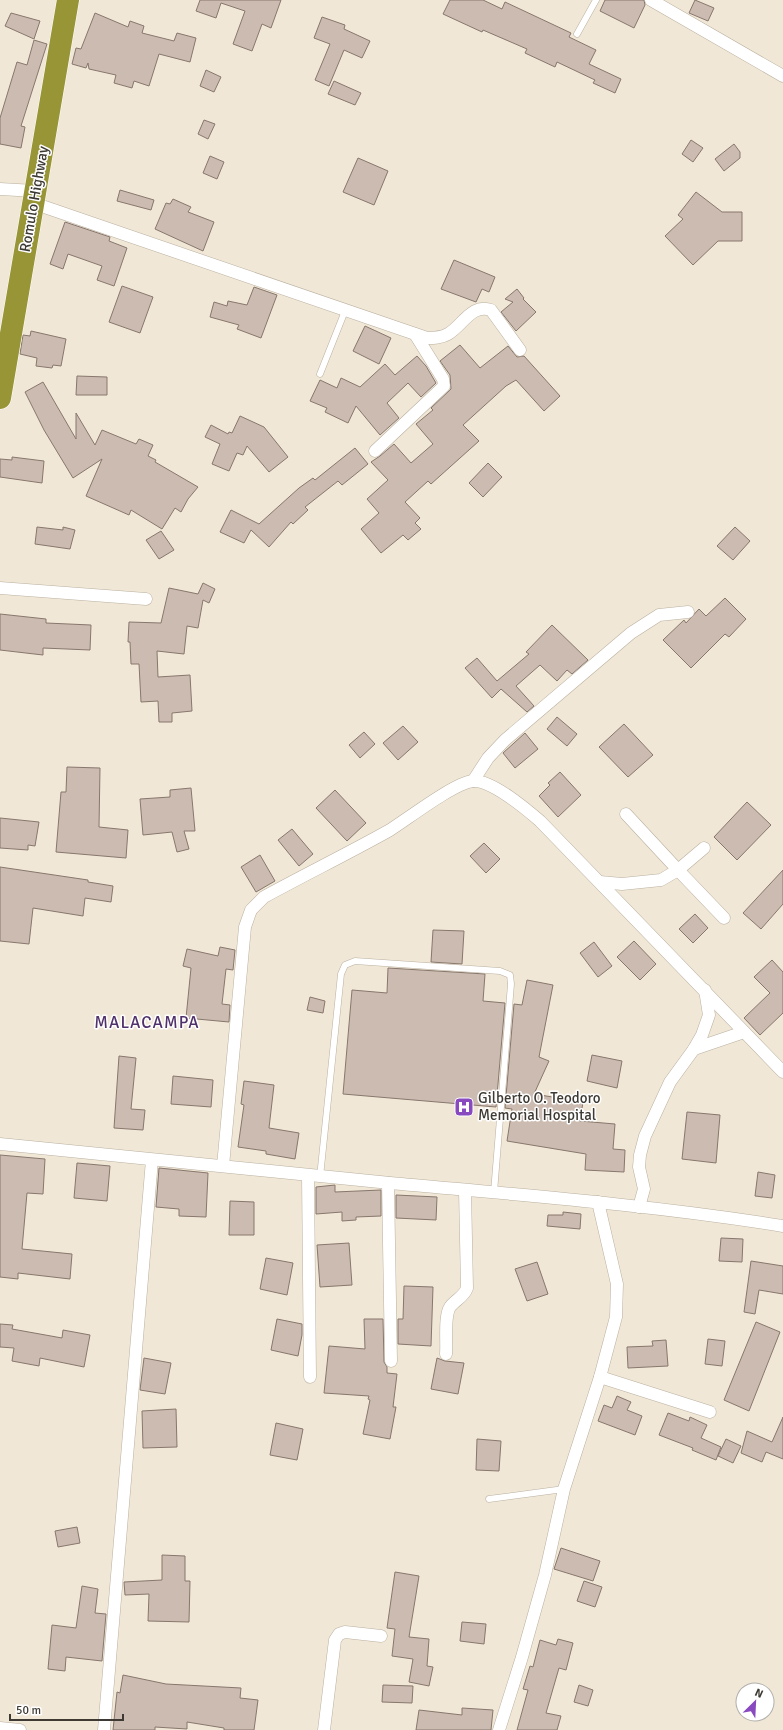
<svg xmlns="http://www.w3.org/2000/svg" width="783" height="1730" font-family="Signika,sans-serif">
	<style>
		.building { fill: #ccbbb0; stroke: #87776d }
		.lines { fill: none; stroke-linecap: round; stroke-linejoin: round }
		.lane-casing { stroke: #bab0a0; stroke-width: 7 }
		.street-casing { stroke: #bab0a0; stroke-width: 13 }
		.highway-casing { stroke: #fff; stroke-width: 23 }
		.lane { stroke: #fff; stroke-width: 6 }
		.street { stroke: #fff; stroke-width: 12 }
		.highway { stroke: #989536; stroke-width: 22 }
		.labels { text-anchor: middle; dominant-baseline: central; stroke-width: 3; stroke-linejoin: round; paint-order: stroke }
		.street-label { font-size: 15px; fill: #3e3a33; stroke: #fff }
		.poi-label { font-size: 15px; fill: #3e3a33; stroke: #fff; text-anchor: start }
		.quarter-label { font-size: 17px; letter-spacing: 1px; fill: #50316b; stroke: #fff }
	</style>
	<rect width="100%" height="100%" fill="#f1e7d6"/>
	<g class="building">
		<polygon points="200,0 281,0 271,28 262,24 252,51 233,44 245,11 221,3 216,18 196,11"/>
		<polygon points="450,0 483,0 502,9 505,2 571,33 569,37 596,50 589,64 621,79 615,93 593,83 595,80 557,62 555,67 525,53 527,49 483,30 482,32 443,14"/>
		<polygon points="605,0 644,0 645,5 634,28 600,11"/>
		<polygon points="695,0 714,8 708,21 689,13"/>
		<polygon points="11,13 40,21 34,39 5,26"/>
		<polygon points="95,13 128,27 130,21 144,26 142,33 174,41 177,33 196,38 190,62 159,54 149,86 134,81 132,88 114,83 116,75 89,69 88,63 86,68 72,64 76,48 81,49"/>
		<polygon points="322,17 345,25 344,29 370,41 362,58 344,50 329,86 315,80 330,44 314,38"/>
		<polygon points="34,40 47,44 21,126 25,127 21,148 0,144 0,118 17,62 27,65"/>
		<polygon points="206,70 221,77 214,92 200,86"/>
		<polygon points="334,81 361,93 355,105 328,94"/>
		<polygon points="204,120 215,124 208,139 198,134"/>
		<polygon points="691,140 703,148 693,162 682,154"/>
		<polygon points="734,144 740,152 740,158 724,171 715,159"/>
		<polygon points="210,156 224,162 217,179 203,173"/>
		<polygon points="358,158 388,171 374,205 343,192"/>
		<polygon points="120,190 154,200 151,210 117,201"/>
		<polygon points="696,192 722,212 742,212 742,241 718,241 693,265 665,236 683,219 678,215"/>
		<polygon points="173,199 191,207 188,212 214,222 203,251 155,229 166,203 170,204"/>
		<polygon points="65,222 110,237 109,241 127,248 114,286 97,280 102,266 68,254 63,269 50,264"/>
		<polygon points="454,260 495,277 489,292 482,289 476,302 441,289"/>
		<polygon points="122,286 153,297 140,333 109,322"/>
		<polygon points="254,287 277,295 261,338 237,329 239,325 210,317 214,302 227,306 228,301 247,305"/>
		<polygon points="517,289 524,298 523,299 536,312 516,331 501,312 513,302 505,299"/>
		<polygon points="365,326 391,338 379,364 353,351"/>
		<polygon points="31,331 66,339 61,366 53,365 52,368 36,366 37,358 20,354 23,335 30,336"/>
		<polygon points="460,345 480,368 508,346 517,357 524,356 560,396 544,411 516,380 506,386 463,425 479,441 431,484 428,481 405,502 420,518 415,523 421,529 408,540 403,535 381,553 361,529 379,513 367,499 388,480 371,462 380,456 394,444 411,463 433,444 416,424 433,410 431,408 451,389 450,375 440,361"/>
		<polygon points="417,356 426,366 436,383 421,397 408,383 387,403 399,418 380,435 356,406 348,423 325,412 327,408 310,401 320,380 337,388 341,378 360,387 385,364 395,375"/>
		<polygon points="77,376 107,377 107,395 76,395"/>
		<polygon points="43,382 76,439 76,413 95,445 102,430 136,444 139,439 153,445 148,456 156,460 155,462 198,487 188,499 181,512 175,508 162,529 131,510 129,515 86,496 102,459 73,478 44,430 25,392"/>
		<polygon points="240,416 264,427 288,457 269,472 247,446 243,455 237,453 229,471 212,464 220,444 205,437 211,425 228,434 229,432 232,433"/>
		<polygon points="355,448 368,464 342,485 338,481 305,507 308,510 293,524 291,522 269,547 251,530 244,543 220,532 231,510 259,524 299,488 313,478 315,480"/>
		<polygon points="12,457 44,461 42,483 0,477 0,459 12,460"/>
		<polygon points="488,463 502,477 483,497 469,483"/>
		<polygon points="37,527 63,530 63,527 75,530 70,549 35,544"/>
		<polygon points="735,527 750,541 733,560 717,546"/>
		<polygon points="161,531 174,550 159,559 146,540"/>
		<polygon points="203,583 215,589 209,603 203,600 198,628 187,626 184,654 157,651 158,677 190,675 192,711 172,713 172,722 159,722 158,701 141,702 139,664 131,664 130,642 128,642 129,622 161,623 169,588 198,594"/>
		<polygon points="725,598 746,619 729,637 725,634 691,668 663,640 684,620 686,623 699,609 706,616"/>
		<polygon points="0,614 46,619 46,623 91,625 90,650 43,648 43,655 0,650"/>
		<polygon points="552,625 588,660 572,674 567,670 557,681 540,665 516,686 534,706 527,712 501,689 492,698 465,668 477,658 497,681 529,654 526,652"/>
		<polygon points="557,717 577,734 567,746 547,729"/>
		<polygon points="624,724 653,755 628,777 599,747"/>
		<polygon points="403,726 418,742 398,760 383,743"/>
		<polygon points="364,732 375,744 360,758 349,745"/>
		<polygon points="525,733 538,749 515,768 503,753"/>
		<polygon points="67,767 100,768 99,827 128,830 126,858 56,852 61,792 66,792"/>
		<polygon points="560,772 581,795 558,817 539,796 550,785 548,783"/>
		<polygon points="191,788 195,831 184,831 189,849 177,852 172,832 143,835 140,799 170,797 170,790"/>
		<polygon points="335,790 366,823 347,841 316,808"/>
		<polygon points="747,802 771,825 737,860 714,837"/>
		<polygon points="0,818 39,822 35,846 28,845 28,850 0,848"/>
		<polygon points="292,829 313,854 299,866 278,840"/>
		<polygon points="484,843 500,859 486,873 470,856"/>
		<polygon points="260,855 275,881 256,892 241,867"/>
		<polygon points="0,867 88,880 88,882 113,886 111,902 85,898 83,916 33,908 29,944 0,941"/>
		<polygon points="783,870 783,904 761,929 743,913"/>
		<polygon points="695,914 708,928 693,943 679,929"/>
		<polygon points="433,930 464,931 462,964 431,962"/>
		<polygon points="634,941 656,964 640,980 617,957"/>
		<polygon points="594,942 612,966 598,977 580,953"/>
		<polygon points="220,947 235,950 233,970 226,969 222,1004 230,1005 229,1022 186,1018 191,968 183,966 187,949 218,956"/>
		<polygon points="772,960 783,972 783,1013 760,1035 744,1018 770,993 754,977"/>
		<polygon points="388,968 485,974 483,1001 505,1003 496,1107 343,1094 352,990 387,993"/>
		<polygon points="527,980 553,985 539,1057 549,1061 534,1094 583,1102 580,1121 615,1124 613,1149 625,1150 624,1172 585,1170 586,1154 507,1141 512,1109 505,1108 514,1004 522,1005"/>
		<polygon points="310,997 325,1001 323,1013 307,1010"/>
		<polygon points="592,1055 622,1061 617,1088 587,1081"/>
		<polygon points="119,1056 136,1058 131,1109 145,1110 143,1130 114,1128"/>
		<polygon points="173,1076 213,1080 211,1107 171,1104"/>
		<polygon points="244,1081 274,1085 269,1128 299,1133 295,1159 266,1154 266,1151 238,1147 244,1105 241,1104"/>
		<polygon points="687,1112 720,1115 716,1163 682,1159"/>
		<polygon points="0,1155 45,1159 43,1194 27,1193 22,1249 72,1254 70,1279 18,1273 18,1279 0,1277"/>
		<polygon points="77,1163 110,1166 107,1201 74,1198"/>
		<polygon points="159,1168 208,1173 206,1217 179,1216 179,1209 156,1207"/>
		<polygon points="758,1172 775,1175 772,1198 755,1196"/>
		<polygon points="335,1185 335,1192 381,1190 381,1216 356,1217 356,1220 342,1221 342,1212 316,1214 316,1187"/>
		<polygon points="396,1195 437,1197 436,1220 396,1218"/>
		<polygon points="230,1201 254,1202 254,1235 229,1235"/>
		<polygon points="563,1212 581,1214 580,1229 547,1226 548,1215 563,1215"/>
		<polygon points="721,1238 743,1239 742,1262 719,1261"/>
		<polygon points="349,1243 352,1285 320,1287 317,1245"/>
		<polygon points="266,1258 293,1263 287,1295 260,1289"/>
		<polygon points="751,1261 783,1266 783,1294 759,1290 755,1314 744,1312"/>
		<polygon points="537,1262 548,1294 527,1301 515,1269"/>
		<polygon points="404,1286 433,1287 431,1346 398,1344 398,1319 403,1319"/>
		<polygon points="277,1319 302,1324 302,1335 298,1356 271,1350"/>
		<polygon points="364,1319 383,1319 384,1362 387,1367 387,1373 397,1374 393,1407 396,1407 390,1439 363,1434 370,1400 368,1399 369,1396 324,1393 329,1346 365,1349"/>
		<polygon points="756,1322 780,1332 749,1411 724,1400"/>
		<polygon points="0,1324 13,1325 12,1329 62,1338 63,1330 90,1335 84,1367 40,1358 39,1366 12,1361 14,1348 0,1347"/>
		<polygon points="708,1339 725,1341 722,1366 705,1364"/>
		<polygon points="666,1340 668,1366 628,1368 627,1347 653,1346 652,1341"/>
		<polygon points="144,1358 171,1363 165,1394 140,1390"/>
		<polygon points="437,1358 445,1361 464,1363 458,1394 431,1389"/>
		<polygon points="617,1396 631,1402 627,1410 642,1416 635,1435 598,1421 604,1405 612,1408"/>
		<polygon points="176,1409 177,1447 143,1448 142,1411"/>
		<polygon points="668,1413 689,1421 690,1417 707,1425 701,1438 721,1447 716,1460 692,1450 693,1448 659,1435"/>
		<polygon points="783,1417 783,1459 766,1452 762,1462 741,1453 747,1431 772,1442"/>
		<polygon points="276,1423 303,1429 297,1460 270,1455"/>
		<polygon points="477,1439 501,1441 499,1471 476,1470"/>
		<polygon points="726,1439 741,1446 733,1463 718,1456"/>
		<polygon points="77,1527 80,1543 58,1547 55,1531"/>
		<polygon points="561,1548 600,1561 593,1581 554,1569"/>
		<polygon points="162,1555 185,1556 185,1581 190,1581 189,1622 148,1621 149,1594 125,1595 124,1582 162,1580"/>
		<polygon points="395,1572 419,1576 409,1637 429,1639 427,1666 433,1667 429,1686 409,1682 413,1659 392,1656 395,1629 387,1628"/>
		<polygon points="584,1581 602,1587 595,1607 577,1601"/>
		<polygon points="82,1586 98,1589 95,1613 106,1614 102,1661 66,1657 65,1671 48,1669 52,1625 76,1628"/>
		<polygon points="462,1622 486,1624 484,1644 460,1641"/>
		<polygon points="558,1639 573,1643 566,1670 559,1668 546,1713 561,1716 557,1730 517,1730 528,1690 523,1689 530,1666 533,1667 540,1640 556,1645"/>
		<polygon points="123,1675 166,1684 241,1688 240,1698 258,1700 254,1730 224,1730 224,1728 187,1722 187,1729 155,1727 155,1730 113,1730 117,1692 120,1693"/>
		<polygon points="383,1685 413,1686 412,1703 382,1702"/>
		<polygon points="579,1685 593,1690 588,1706 574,1702"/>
		<polygon points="462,1708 493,1710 491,1730 416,1730 419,1710 462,1715"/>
	</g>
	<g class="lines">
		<defs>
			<g id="lane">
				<polyline points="577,34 596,0"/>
				<polyline points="320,374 345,311"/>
				<polyline points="320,1177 341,974 345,965 355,961 500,971 510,975 511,984 494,1192"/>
				<polyline points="489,1499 564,1489"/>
			</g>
			<g id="street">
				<polyline points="651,0 783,76"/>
				<polyline points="0,189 35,191"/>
				<path d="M33,203L427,338C434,338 441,338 448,334C463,325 472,303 491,310L520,350"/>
				<polyline points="375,451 444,386 443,379 415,334"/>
				<polyline points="0,588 146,599"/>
				<polyline points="473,781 488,758 505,740 631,633 659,615 688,612"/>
				<polyline points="704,848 678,870 724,918"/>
				<polyline points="600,882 622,884 661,880 678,870 626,814"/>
				<polyline points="694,1049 744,1032"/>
				<path d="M0,1144C130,1158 260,1171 390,1183C521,1195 653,1205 783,1226"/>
				<path d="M223,1166L245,927L251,910L264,897C306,874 349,853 390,830C409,818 454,783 473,781C492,780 526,809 540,821L783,1072"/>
				<polyline points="308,1176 310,1377"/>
				<polyline points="388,1183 391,1361"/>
				<polyline points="639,1207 644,1189 639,1167 640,1155 645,1136 670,1082 694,1049 702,1035 709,1015 705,990"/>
				<path d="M446,1354C447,1342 444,1316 450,1307C455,1300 464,1297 467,1288L465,1190"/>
				<polyline points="600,1377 710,1412"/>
				<polyline points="0,1728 20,1730"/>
				<polyline points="104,1730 152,1160"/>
				<polyline points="324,1730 335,1640 339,1634 345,1632 381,1636"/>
				<polyline points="499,1730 522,1657 545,1575 564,1489 600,1377 616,1317 617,1284 598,1202"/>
			</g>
			<polyline id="highway" points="0,398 68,0"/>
		</defs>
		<use href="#lane" class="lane-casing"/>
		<use href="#street" class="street-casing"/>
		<use href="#highway" class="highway-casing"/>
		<use href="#lane" class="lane"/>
		<use href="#street" class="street"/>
		<use href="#highway" class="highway"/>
	</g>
	<defs>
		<symbol id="hospital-square" viewBox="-11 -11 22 22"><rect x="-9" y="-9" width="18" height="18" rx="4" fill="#8a4abf" stroke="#fff"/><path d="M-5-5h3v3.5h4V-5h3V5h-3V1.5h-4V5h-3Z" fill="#fff"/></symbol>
	</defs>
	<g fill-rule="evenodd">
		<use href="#hospital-square" x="453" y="1096" width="22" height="22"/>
	</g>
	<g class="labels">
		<g class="street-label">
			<text transform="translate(34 199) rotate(-80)">Romulo Highway</text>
		</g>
		<g class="poi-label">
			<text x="478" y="1098">Gilberto O. Teodoro<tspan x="478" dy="17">Memorial Hospital</tspan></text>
		</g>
		<g class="quarter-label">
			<text x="147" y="1022">MALACAMPA</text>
		</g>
	</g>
	<g transform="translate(755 1702) rotate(24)"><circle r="19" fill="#ffffff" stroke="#b2b0ad"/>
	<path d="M0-3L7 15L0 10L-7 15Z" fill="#8a4abf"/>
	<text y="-6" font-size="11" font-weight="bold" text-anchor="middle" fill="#3e3a33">N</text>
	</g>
	<path d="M10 1714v6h113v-6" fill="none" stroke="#3e3a33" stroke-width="2"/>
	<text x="16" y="1714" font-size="12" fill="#3e3a33" stroke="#ffffff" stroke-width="3" paint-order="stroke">50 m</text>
</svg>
